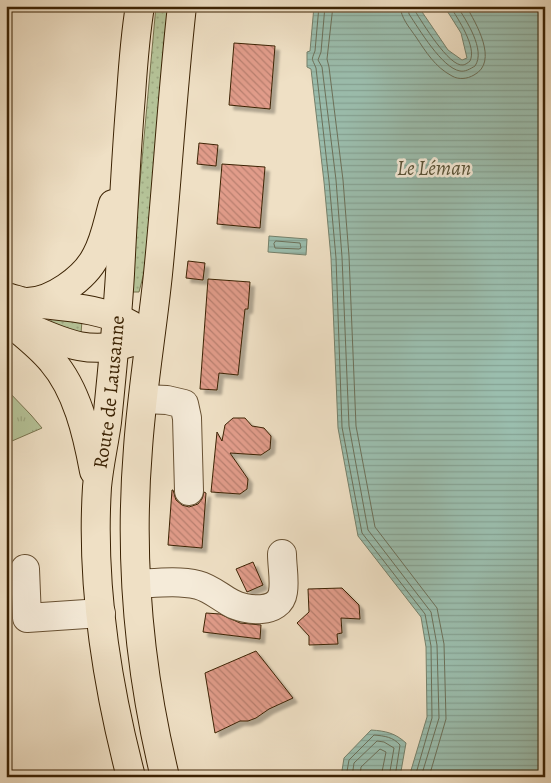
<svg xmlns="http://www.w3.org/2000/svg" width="551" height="783" font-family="Alegreya,serif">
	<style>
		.grass { fill: url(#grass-dots); stroke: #78734e }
		.park { fill: url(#park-tufts); stroke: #78734e }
		.water { fill: url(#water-rules); stroke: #75806a }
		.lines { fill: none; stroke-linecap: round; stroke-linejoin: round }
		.shore { stroke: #6c7059; stroke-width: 1 }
		.building { fill: url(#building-back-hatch); stroke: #3c2304; filter: url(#shadow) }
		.minor-casing { stroke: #695234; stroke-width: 30 }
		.major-casing { stroke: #3c2304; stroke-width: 30 }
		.minor { stroke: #f5ebd9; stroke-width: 28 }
		.major { stroke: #efe0c5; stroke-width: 28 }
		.labels { text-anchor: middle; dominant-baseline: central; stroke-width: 5; stroke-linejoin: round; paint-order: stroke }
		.street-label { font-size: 20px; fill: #3c2304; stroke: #f5ebd9 }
		.water-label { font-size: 21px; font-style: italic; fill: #585237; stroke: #f5ebd9 }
	</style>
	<defs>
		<pattern id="grass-dots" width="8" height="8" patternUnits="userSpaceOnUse" patternTransform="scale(1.25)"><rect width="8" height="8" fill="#b5c398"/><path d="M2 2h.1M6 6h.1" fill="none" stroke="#9da781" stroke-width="1.8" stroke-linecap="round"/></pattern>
		<pattern id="park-tufts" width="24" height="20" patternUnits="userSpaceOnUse" patternTransform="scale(1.25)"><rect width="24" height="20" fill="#b5c398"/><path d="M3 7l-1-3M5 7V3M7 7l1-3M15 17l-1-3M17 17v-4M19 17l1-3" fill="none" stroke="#9da781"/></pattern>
		<pattern id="water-rules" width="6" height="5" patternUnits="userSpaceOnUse" patternTransform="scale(1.25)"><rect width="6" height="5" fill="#9bbeae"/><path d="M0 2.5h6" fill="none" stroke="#86a394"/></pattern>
		<pattern id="building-back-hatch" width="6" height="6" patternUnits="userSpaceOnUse" patternTransform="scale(1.25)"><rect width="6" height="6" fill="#e19c8a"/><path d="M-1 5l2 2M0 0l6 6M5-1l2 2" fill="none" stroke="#b87f6f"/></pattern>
		<filter id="shadow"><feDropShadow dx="4.5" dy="4.5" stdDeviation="1" flood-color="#0004"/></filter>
	</defs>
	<rect width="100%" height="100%" fill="#efe0c5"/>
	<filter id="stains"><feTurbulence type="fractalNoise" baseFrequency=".004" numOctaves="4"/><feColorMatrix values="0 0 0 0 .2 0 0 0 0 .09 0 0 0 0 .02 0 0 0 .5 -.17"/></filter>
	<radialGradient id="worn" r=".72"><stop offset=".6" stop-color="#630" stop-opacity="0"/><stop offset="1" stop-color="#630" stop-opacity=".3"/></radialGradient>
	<g class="grass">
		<polygon points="156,6 168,6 145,269 139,292 130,292"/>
		<polygon points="53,315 82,320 81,334 50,323"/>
	</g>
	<polygon class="park" points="6,389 31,415 42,428 12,441 6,433"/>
	<g class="water">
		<polygon points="314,6 418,6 448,50 462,60 467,58 461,33 444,6 545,6 545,777 409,777 427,717 426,647 421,617 358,536 338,428 331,258 324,182 311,69 307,67 307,52 310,51"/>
		<polygon points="269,236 307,239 306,255 268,252"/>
		<path d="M371,730C386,731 395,733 406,743L400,777H341L344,758Z"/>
	</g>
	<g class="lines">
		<g class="shore">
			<path d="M319,6L315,51C311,61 312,58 316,68L329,181L336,258L342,427L362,533L425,614L431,646L432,718L415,777"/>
			<polyline points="325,6 321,52 318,60 322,67 336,180 342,257 349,426 368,530 431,612 437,645 439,718 421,777"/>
			<polyline points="333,6 327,59 329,67 343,180 349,256 356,426 375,527 437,608 444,644 446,719 429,777"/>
			<path d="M400,6C401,18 409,27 416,37C426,52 435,67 452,76C459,80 467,79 474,75C499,62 476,23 466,6"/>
			<path d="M408,6L409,14C419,29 442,68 460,71C465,72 470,69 475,66C486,50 466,20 457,6"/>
			<path d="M414,6L415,11C422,22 449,67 463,65C465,65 469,62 470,61C477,47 458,19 450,6"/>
			<polygon points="276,241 300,243 301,248 299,249 275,248 274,244"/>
			<path d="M346,777L349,760L374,735C385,736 393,737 400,745L395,777"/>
			<polyline points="352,777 354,763 377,741 384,742 394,748 389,777"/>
			<polyline points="360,777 361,767 380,749 386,752 381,777"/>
		</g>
	</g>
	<g class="building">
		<polygon points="234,43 275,46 270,109 229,105"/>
		<polygon points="199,143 218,145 216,166 197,164"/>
		<polygon points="222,164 265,167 260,228 217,224"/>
		<polygon points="188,261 205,263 203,280 186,278"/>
		<polygon points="208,279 250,282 248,309 245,309 238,375 219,373 217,390 200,389"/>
		<polygon points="233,418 245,418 252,426 264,428 271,436 270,449 261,455 230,453 248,479 247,489 240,494 211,492 217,432 222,441 225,425"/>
		<polygon points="172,490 173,490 176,500 182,505 189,507 198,504 202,499 204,492 206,493 202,548 168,545"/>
		<polygon points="253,562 263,585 247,592 236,569"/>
		<polygon points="342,588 359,605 360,619 341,618 342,633 337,634 338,644 309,645 309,636 297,623 309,612 308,589"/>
		<polygon points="206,613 220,614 240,623 261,625 260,639 203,632"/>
		<polygon points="256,651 293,698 269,709 256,718 248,721 240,721 215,733 205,673"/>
	</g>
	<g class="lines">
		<defs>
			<g id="minor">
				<polyline points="143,399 167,400 184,404 187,418 189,491"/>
				<polyline points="25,569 27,618 101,613"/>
				<path d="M137,584C156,583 178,580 198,585C210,588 220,597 231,603C245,611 280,615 283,592C285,580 282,566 282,554"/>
			</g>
			<g id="major">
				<path d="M6,297C12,298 19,301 25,302C51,303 85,278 96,256C105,240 108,221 113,204"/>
				<path d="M33,303C66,307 102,308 131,325"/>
				<path d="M6,319C21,332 39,345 52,361C77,390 87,433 94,471"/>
				<path d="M25,326C64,343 89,356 132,342"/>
				<path id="s1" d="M131,777C107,685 91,583 97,487C99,465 104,444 107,422C112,373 117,324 120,274C123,215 126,155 131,95C133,65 135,36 140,6"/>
				<path d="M165,777C139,670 129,558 138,448C142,390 152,332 158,274C167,185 172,95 182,6"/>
			</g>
		</defs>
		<use href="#minor" class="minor-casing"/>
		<use href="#major" class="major-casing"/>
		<use href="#minor" class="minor"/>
		<use href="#major" class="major"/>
	</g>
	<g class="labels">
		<g class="street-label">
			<text stroke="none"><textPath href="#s1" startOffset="389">Route de Lausanne</textPath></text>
		</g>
		<g class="water-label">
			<text x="434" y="168">Le Léman</text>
		</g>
	</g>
	<rect width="551" height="783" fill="none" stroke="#efe0c5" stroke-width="25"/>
	<rect x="8" y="8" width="536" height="768" fill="none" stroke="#3c2304" stroke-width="2.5"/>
	<rect x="12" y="12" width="526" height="758" fill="none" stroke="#3c2304"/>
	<rect width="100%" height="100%" filter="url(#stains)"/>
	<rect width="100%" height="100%" fill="url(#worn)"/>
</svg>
